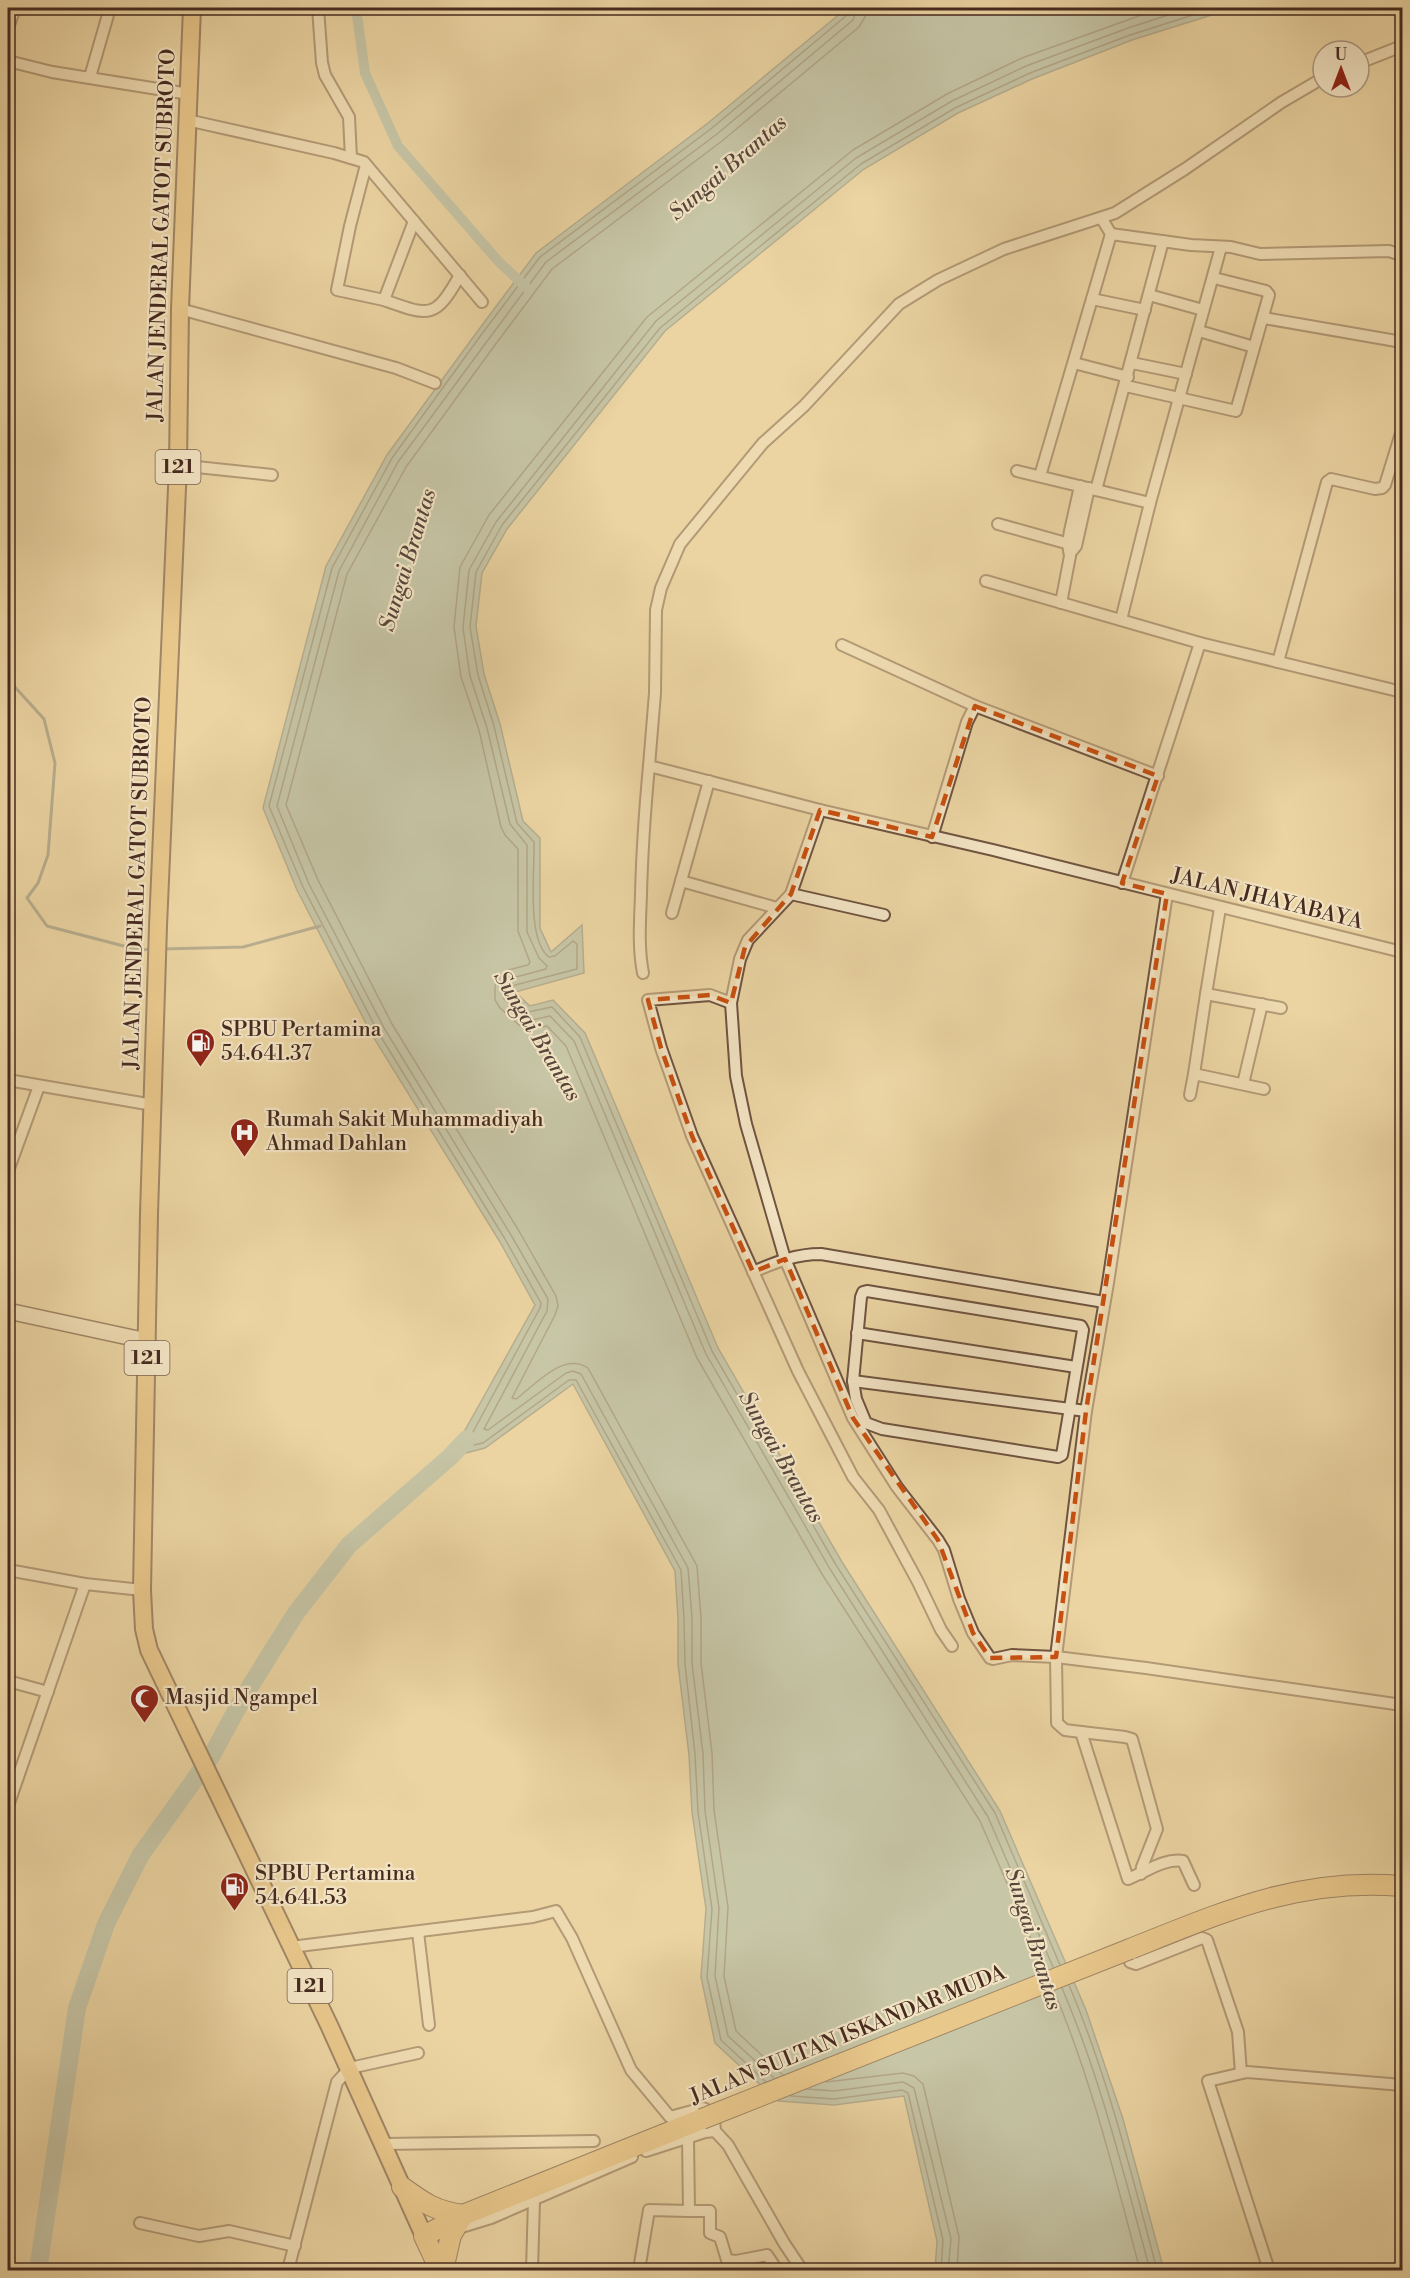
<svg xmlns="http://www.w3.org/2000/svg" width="1410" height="2278" font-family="'Libre Bodoni',serif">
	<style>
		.water { fill: #9bb7ae; stroke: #797f75; stroke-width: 1.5 }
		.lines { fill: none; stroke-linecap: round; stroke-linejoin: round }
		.shore { stroke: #707066; stroke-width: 1.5 }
		.stream { stroke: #797f75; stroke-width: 3 }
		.canal { stroke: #9bb7ae; stroke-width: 10 }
		.river { stroke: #9bb7ae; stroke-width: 18 }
		.street-casing { stroke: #6f5440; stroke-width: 14 }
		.secondary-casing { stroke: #462a1f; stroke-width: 18 }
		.primary-casing { stroke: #462a1f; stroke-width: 20 }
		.highway-casing { stroke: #462a1f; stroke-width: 22 }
		.street { stroke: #f2e3c3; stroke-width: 10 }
		.secondary { stroke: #f2e3c3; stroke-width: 15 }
		.primary { stroke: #e6ba72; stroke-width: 16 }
		.highway { stroke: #e6ba72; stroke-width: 20 }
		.highway-bridge-casing { stroke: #462a1f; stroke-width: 22; stroke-linecap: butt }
		.highway-bridge { stroke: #e6ba72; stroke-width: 20 }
		.marked { fill: none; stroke: #c85010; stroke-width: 4.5; stroke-dasharray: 12 8; stroke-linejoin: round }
		.labels { text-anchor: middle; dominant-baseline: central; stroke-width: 4.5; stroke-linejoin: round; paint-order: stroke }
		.shield { fill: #f2e3c3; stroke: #7a6250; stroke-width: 1.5 }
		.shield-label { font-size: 20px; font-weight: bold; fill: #462a1f }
		.street-label { font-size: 21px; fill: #462a1f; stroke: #f2e3c3 }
		.poi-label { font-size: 21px; fill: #462a1f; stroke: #f2e3c3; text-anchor: start }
		.water-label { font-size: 22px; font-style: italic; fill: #57463c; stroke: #f2e3c3 }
	</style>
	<rect width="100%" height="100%" fill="#ebd4a3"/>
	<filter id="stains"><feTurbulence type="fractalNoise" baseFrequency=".00333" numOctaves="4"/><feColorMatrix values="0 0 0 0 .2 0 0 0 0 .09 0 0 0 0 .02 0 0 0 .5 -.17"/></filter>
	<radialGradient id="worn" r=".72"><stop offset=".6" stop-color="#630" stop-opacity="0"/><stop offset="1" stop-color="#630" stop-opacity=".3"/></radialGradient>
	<polygon class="water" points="847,8 1234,8 1132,40 1032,79 958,113 864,169 665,331 507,529 482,573 476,626 484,674 500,724 523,821 540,838 540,928 551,952 582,925 584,973 515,992 530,1006 553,1000 585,1033 718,1348 842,1562 1000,1811 1086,2010 1123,2119 1164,2270 935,2270 937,2241 904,2096 834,2105 778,2101 715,2043 701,1977 706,1909 692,1812 689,1755 678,1664 678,1619 675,1571 573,1384 485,1448 450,1457 535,1305 500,1242 372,1035 297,890 263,808 326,566 387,455 477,332 536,253 708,123"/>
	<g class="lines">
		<g class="shore">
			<path d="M1060,1965L995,1813L836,1565L712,1351L580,1037L552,1007L528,1012L511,995V990L515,985L577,969V944L573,941L555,956L549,957C526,940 535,869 534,842L517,823L494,726L478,675L470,627L476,572L502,525L660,328L861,164L955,108L1030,73L1130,35L1215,8"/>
			<polyline points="1053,1967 988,1817 830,1569 706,1354 574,1041 550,1016 532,1020 525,1019 504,999 503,988 512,978 546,969 547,966 539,958 527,932 527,845 510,824 487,728 470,676 463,628 469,570 496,522 656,321 856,158 952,101 1026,66 1128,28 1190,8"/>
			<polyline points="1045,1971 980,1821 822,1574 697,1358 566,1046 547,1026 531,1029 520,1026 500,1008 495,1000 495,986 500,976 508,970 528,965 530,962 518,931 518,849 505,835 501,827 479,730 461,677 454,627 460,567 489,515 647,317 853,150 947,94 1022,58 1161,8"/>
			<path d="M1069,1985C1108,2077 1132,2175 1157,2270"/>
			<path d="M1062,1988C1101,2079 1124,2175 1150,2270"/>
			<path d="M1054,1991C1092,2081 1115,2177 1140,2270"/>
			<path d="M783,2075L736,2031L724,1976L728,1907L714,1810L712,1753L701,1663V1618L697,1566L588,1368C564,1351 535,1385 516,1399L512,1398L555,1315L558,1306L556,1296L519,1231L392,1024L318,880L286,805L347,574L406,467L495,345L552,269L722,141L859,27L865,17L866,8"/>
			<polyline points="774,2078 728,2036 715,1976 719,1908 705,1811 703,1754 692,1663 692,1618 688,1568 581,1374 573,1371 566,1373 488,1430 484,1429 547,1311 548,1299 511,1235 384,1028 309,884 277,806 339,571 398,462 488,340 546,262 717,134 853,20 857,8"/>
			<polyline points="766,2082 721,2040 707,1977 712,1909 698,1812 695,1754 685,1664 684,1619 681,1570 576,1380 569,1380 483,1443 469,1446 466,1445 540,1308 541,1303 505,1239 378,1032 303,887 269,806 332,568 392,458 481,335 540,257 712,128 847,15 850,8"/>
			<polyline points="826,2082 903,2073 914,2076 923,2084 959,2237 957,2270"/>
			<polyline points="807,2089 834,2091 903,2082 914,2088 951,2239 948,2270"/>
			<polyline points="791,2096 834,2099 902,2090 908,2093 943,2240 941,2270"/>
		</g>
		<g class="stream">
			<polyline points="8,686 14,686 44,719 55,763 48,855 38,883 27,898 47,926 139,950 152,949"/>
			<polyline points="162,949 243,947 320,926"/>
		</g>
		<polyline class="canal" points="356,8 365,73 398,146 499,262 527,288"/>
		<polyline class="river" points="38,2270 77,2008 106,1924 140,1856 212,1755 244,1696 296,1613 349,1545 450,1457 467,1439"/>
		<defs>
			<g id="street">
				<polyline points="318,8 322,63 325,75 349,117 351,158"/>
				<polyline points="8,28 15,8"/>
				<polyline points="8,61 52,72 189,94"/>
				<polyline points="1359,63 1402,46"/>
				<polyline points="90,77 110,8"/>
				<polyline points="1323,78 1282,102 1185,169 1115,213 1004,249 938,280 899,304 804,406 763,443 680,544 661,588 656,610 655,693 649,766 820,810 993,850 1402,952"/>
				<polyline points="187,120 334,153 364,162 482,302"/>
				<polyline points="366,165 350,226 337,290 384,300 414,221"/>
				<polyline points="1111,234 1191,245 1231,247 1260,254 1389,251 1398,254 1402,258"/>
				<polyline points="1149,295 1203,310"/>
				<polyline points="1092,299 1145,310"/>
				<path d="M384,300C429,316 435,320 460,275"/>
				<polyline points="180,309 396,368 435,383"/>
				<polyline points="1264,318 1402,342"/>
				<polyline points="1199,331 1254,347"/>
				<polyline points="1074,363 1128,377"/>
				<polyline points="1132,363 1186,374"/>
				<polyline points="1126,386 1236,411 1269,295 1266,291 1214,278"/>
				<polyline points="178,465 272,475"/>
				<polyline points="1017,471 1150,503"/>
				<polyline points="1040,476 1111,234 1102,219"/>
				<polyline points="1096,490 1163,241"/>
				<polyline points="998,524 1073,545"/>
				<polyline points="1072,551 1076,546 1089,488"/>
				<polyline points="986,581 1200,643 1402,692"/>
				<polyline points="1061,603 1070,556 1068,544 1070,531 1080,486"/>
				<polyline points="1121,620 1150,503 1221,247"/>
				<polyline points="842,645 975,706 967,722 932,837"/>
				<polyline points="1278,662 1327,482 1331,479 1375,489 1382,488 1385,485 1402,430"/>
				<polyline points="975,706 1158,776"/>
				<polyline points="820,810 791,894 748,940 740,959 731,1003 736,1076 746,1124 785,1259 853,1418 897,1487 938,1540 944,1550 959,1599 973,1633 990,1658 993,1659 1012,1655 1056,1657 1146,1668 1402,1705"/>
				<polyline points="681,881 777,908"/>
				<polyline points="1122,883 1200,643"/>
				<polyline points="791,894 884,915"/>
				<path d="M1167,894L1108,1283L1086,1411L1056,1657L1057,1723L1065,1730L1081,1732L1128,1879C1146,1872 1164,1858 1183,1861L1194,1885"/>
				<polyline points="672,913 709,781"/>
				<path d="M643,973C638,947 640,922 641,895C642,852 645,809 649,766"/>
				<polyline points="1206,994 1220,908"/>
				<polyline points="731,1003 710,995 648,1000 661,1048 692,1136 798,1371 853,1477 879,1510 918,1582 941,1630 952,1646"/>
				<polyline points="8,1080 153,1105"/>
				<polyline points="1243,1084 1262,1004"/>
				<polyline points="1264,1089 1194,1074 1206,994 1281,1008"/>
				<polyline points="1190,1095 1194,1074"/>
				<polyline points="8,1171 39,1086"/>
				<path d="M753,1272C776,1262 796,1254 821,1254L1104,1302"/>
				<polygon points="867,1291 1081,1326 1083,1330 1062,1455 1058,1457 882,1429 866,1423 856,1399 853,1381 861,1297 863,1292"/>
				<polyline points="857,1333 1076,1367"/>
				<polyline points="853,1381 1086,1411"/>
				<polyline points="8,1570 85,1584 142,1590"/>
				<polyline points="8,1681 48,1692"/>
				<polyline points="1081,1732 1125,1737 1132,1739 1157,1829 1142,1867 1141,1874"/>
				<polyline points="8,1806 85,1584"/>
				<polyline points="418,1932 429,2025"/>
				<polyline points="291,1947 533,1917 556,1911 572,1938 631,2070 670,2117 703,2108 709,2111 714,2120 715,2131 728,2145 784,2243 802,2270"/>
				<polyline points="1130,1962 1136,1964 1202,1938 1207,1940 1238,2032 1241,2073"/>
				<polyline points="383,2144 594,2141"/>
				<polyline points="646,2151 705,2132 715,2131"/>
				<polyline points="689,2211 710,2211 710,2233 720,2237 727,2260 736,2261 767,2255 777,2270"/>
				<polyline points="140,2223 199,2236 229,2231 295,2246"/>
				<polyline points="455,2229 491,2218 632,2157"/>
				<polyline points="288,2270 337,2082 350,2068 418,2053"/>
				<polyline points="532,2270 534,2200"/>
				<polyline points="639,2270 649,2210 689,2211 688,2137"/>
				<polyline points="1269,2270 1208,2081 1247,2072 1402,2085"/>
			</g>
			<polyline id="secondary" points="8,1311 147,1341"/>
			<polyline id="primary" points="192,8 180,309 178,465 158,926 149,1214 142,1590 144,1629 149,1650 329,2025 424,2236"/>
			<g id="highway">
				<path d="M1130,1949C1223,1912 1300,1877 1402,1886"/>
				<path d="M402,2187C424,2203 435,2211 463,2215"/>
				<polyline points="440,2270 424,2236 463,2215 702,2119"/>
				<polyline points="443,2270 451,2235 463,2215"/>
			</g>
		</defs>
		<use href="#street" class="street-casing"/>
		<use href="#secondary" class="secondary-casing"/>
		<use href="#primary" class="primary-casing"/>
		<use href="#highway" class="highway-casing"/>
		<use href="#street" class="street"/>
		<use href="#secondary" class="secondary"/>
		<use href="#primary" class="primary"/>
		<use href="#highway" class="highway"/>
		<defs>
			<polyline id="highway-bridge" points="702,2119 1130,1949"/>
		</defs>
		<use href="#highway-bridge" class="highway-bridge-casing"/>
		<use href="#highway-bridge" class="highway-bridge"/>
	</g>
	<path d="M0 0H1410V2278H0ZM975,706L1158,776L1122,883L1167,894L1086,1411L1056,1657L990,1658L973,1633L938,1540L853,1418L785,1259L753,1272L692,1136L661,1048L648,1000L710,995L731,1003L745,947L791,894L820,810L932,837Z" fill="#ebd4a3" fill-opacity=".55" fill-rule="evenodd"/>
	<path class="marked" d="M975,706L1158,776L1122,883L1167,894L1086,1411L1056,1657L990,1658L973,1633L938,1540L853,1418L785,1259L753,1272L692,1136L661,1048L648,1000L710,995L731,1003L745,947L791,894L820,810L932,837Z"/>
	<defs>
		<symbol id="fuel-pin" viewBox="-11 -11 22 30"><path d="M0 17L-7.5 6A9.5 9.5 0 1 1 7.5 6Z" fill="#8f2418" stroke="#f2e3c3"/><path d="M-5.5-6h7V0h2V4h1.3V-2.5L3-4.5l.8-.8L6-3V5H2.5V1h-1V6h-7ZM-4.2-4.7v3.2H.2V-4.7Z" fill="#fff"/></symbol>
		<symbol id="hospital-pin" viewBox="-11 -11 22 30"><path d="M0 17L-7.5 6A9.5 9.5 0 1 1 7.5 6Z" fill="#8f2418" stroke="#f2e3c3"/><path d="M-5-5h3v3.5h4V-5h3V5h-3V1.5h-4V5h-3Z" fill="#fff"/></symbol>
		<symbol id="mosque-pin" viewBox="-11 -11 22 30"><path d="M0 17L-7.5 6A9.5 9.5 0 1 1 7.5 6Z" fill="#8f2418" stroke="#f2e3c3"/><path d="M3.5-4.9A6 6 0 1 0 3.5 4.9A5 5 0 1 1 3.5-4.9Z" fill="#fff"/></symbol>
	</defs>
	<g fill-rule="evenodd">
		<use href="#fuel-pin" x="184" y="1026" width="33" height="45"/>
		<use href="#hospital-pin" x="228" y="1116" width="33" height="45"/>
		<use href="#mosque-pin" x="128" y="1682" width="33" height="45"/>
		<use href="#fuel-pin" x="218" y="1870" width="33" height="45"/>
	</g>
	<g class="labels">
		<g class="shield">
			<rect x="155.5" y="450" width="45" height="34" rx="4.5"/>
			<rect x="124.5" y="1341" width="45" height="34" rx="4.5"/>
			<rect x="287.5" y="1969" width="45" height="34" rx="4.5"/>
		</g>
		<g class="shield-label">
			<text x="178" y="467">121</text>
			<text x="147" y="1358">121</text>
			<text x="310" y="1986">121</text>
		</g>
		<g class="street-label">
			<text transform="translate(162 235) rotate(-88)">JALAN JENDERAL GATOT SUBROTO</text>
			<text transform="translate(138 883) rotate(-88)">JALAN JENDERAL GATOT SUBROTO</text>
			<text transform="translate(1267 899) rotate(14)">JALAN JHAYABAYA</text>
			<text transform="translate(848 2035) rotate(-22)">JALAN SULTAN ISKANDAR MUDA</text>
		</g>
		<g class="poi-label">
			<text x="221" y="1030">SPBU Pertamina<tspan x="221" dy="24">54.641.37</tspan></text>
			<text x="266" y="1120">Rumah Sakit Muhammadiyah<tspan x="266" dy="24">Ahmad Dahlan</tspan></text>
			<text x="165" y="1698">Masjid Ngampel</text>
			<text x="255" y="1874">SPBU Pertamina<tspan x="255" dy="24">54.641.53</tspan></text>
		</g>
		<g class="water-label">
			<text transform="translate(728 168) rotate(-41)">Sungai Brantas</text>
			<text transform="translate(408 560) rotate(-73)">Sungai Brantas</text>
			<text transform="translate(537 1036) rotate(59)">Sungai Brantas</text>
			<text transform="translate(781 1457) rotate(60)">Sungai Brantas</text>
			<text transform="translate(1033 1939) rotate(73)">Sungai Brantas</text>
		</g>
	</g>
	<rect width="1410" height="2278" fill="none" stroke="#ebd4a3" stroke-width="30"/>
	<rect x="9" y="9" width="1392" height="2260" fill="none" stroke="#462a1f" stroke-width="3"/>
	<rect x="15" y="15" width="1380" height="2248" fill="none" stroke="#462a1f" stroke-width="1.5"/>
	<g transform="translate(1341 69)"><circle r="28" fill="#f2e3c3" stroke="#ad9981" stroke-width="1.5"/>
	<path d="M0-4.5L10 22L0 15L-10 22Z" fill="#8f2418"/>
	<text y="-9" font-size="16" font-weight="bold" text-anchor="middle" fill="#462a1f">U</text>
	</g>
	<rect width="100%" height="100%" filter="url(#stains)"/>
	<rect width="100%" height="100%" fill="url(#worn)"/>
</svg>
